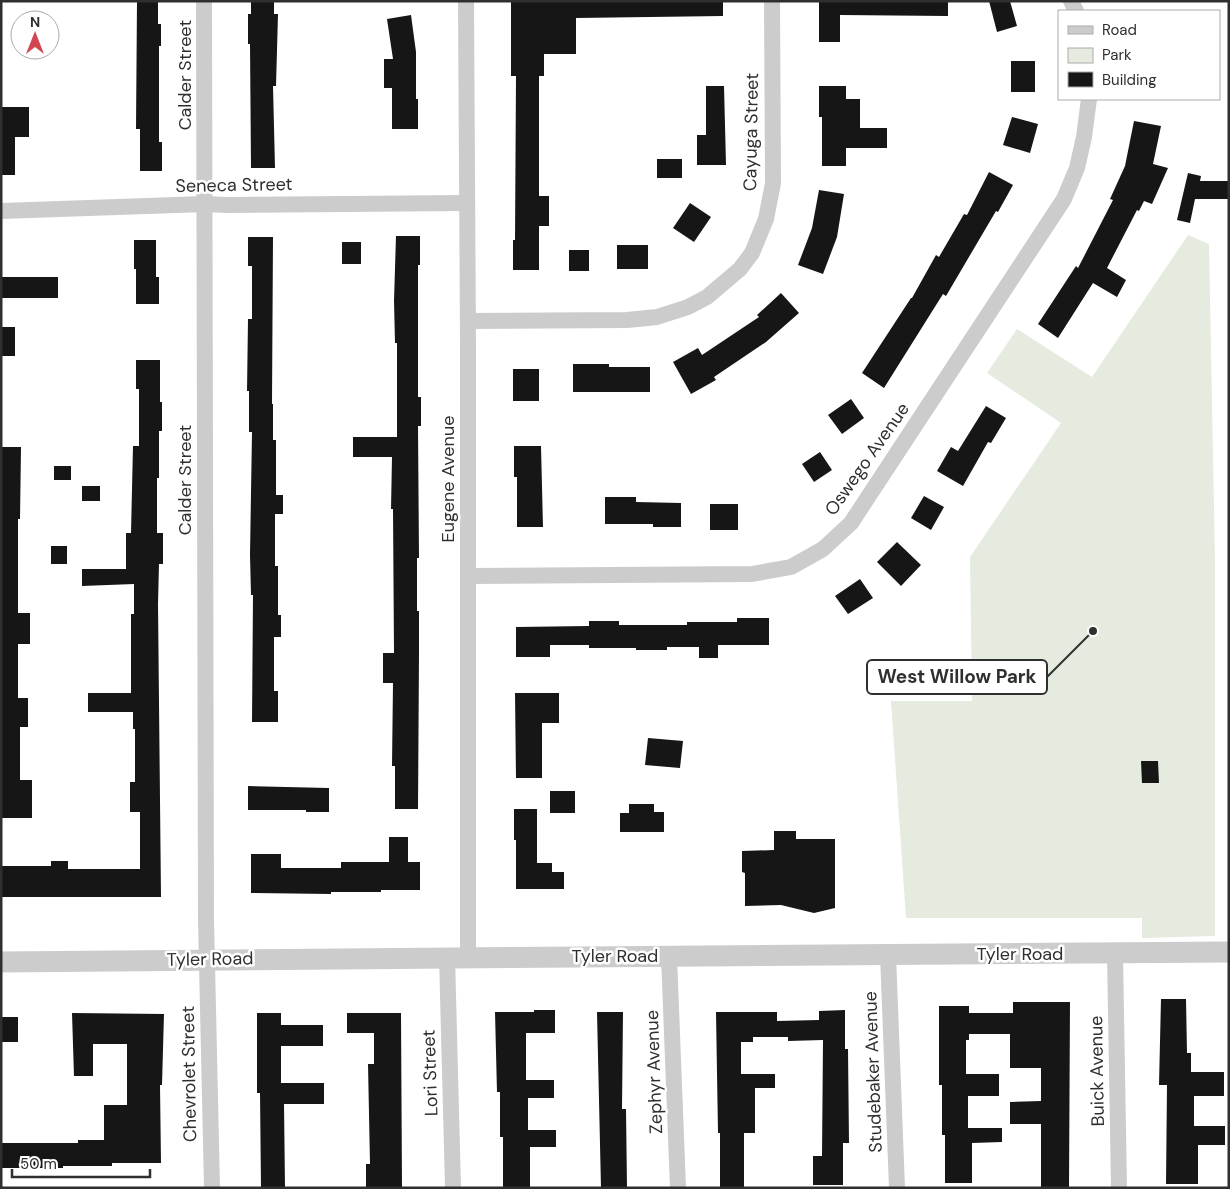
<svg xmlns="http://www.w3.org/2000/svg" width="1230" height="1189" font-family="'DM Sans',sans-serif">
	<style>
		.green { fill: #e5ebdf }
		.building { fill: #161616 }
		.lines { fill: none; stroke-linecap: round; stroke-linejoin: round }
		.minor { stroke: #ccc; stroke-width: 16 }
		.tertiary { stroke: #ccc; stroke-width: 21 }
		.labels { text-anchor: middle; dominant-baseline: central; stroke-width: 5; stroke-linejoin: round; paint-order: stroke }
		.street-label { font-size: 18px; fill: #2f2f2f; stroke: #fff }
		.leader { fill: none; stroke: #2f2f2f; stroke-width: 2 }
		.callout-dot { fill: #2f2f2f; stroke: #fff; stroke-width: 2 }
		.callout { fill: #fff; stroke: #2f2f2f; stroke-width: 2 }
		.callout-label { font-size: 19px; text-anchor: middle; font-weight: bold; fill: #2f2f2f }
	</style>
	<rect width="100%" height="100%" fill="#fff"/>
	<polygon class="green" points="1188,235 1209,244 1215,562 1215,936 1142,938 1142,918 906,918 891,701 972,701 970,557 1061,423 987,373 1017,329 1092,377"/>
	<g class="building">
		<polygon points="137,1 158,1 158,24 161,24 161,46 159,46 159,142 162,142 162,171 140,171 140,129 136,129"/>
		<polygon points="251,1 274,1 274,14 278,14 276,86 273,86 275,168 251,168 250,44 248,44 248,14 251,14"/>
		<polygon points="511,1 723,1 723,16 576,18 576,54 544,54 544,76 539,76 539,196 549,196 549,226 539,226 539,270 513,270 513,240 515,240 516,76 511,76"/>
		<polygon points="819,1 948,1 948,16 840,15 840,42 819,42"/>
		<polygon points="989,1 1010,1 1017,26 997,32"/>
		<polygon points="411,15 416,52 416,99 418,99 418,129 392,129 392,88 384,88 384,59 393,59 387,19"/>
		<rect x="1011" y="61" width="24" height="31"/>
		<polygon points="706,86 724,86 726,165 697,165 697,135 706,135"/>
		<polygon points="819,86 846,86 846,99 860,99 860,128 887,128 887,148 846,148 846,166 822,166 822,117 819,117"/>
		<polygon points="1,107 29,107 29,137 15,137 15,175 1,175"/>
		<polygon points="1012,117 1038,124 1030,153 1003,145"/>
		<polygon points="1134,121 1161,126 1153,164 1168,168 1152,204 1144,201 1139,211 1137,210 1107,268 1126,280 1117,297 1093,283 1058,338 1038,324 1076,266 1078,268 1113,200 1110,199 1125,166"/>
		<rect x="657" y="159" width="25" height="19"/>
		<polygon points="989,172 1013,185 998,212 996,211 946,296 943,294 884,388 862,373 911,298 912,298 936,255 939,257 964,214 967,215"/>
		<polygon points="1188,173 1201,176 1200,181 1229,181 1229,199 1195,199 1190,223 1177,220"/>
		<polygon points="819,190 844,194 837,237 823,274 798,265 812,228"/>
		<polygon points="690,203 711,217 694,242 673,228"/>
		<polygon points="396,236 420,236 420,265 418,265 418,397 421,397 421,426 418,426 419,558 417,558 417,611 419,611 419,653 418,809 395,809 395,766 392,766 393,683 383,683 383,653 394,653 393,509 391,509 392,457 353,457 353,437 397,437 397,343 395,343 394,301"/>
		<polygon points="248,237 273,237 272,404 273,404 273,440 276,440 276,495 283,495 283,514 275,514 275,566 278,566 278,615 281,615 281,637 274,637 274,691 278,691 278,722 252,722 253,595 251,595 250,555 252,432 249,432 249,391 247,391 248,319 252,319 252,266 248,266"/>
		<polygon points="134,240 156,240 156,277 159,277 159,304 136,304 136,269 134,269"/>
		<rect x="342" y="242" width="19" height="22"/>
		<rect x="617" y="245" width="31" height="24"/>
		<rect x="569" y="250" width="20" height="21"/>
		<rect x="1" y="277" width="57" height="21"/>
		<polygon points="781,293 799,313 766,342 714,377 716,380 691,394 673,362 698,348 702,355 759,317 757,315"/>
		<rect x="1" y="327" width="14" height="29"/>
		<polygon points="136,360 160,360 160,402 162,402 162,431 159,431 159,478 157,478 157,533 163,533 163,564 159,564 158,604 161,897 1,897 1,866 51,866 51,861 68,861 68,869 140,869 140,812 130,812 130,782 135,782 135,729 133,729 133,712 88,712 88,693 131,693 131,614 134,614 134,584 82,586 82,569 126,569 126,533 131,533 133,446 139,446 139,389 136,389"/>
		<polygon points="573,364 609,364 609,367 650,367 650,392 573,392"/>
		<rect x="513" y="369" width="26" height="32"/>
		<polygon points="851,399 864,418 842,434 828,415"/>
		<polygon points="986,406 1006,418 991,443 988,442 963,486 937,471 951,447 958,451"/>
		<polygon points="514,446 541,446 543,527 517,527 517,477 514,477"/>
		<polygon points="1,447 21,447 20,519 18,519 18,613 30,613 30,644 18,644 18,698 28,698 28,727 20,727 20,780 32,780 32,818 1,818"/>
		<polygon points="820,452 832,470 814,482 802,464"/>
		<rect x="54" y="466" width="17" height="14"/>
		<rect x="82" y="486" width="18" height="15"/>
		<polygon points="924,496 944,507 931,530 911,518"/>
		<polygon points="605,497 636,497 636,502 681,503 681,527 653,527 653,524 605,524"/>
		<rect x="710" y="504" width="28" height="26"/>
		<polygon points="897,542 921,565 901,586 877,562"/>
		<rect x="51" y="546" width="16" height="18"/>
		<polygon points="860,579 873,598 848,614 835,596"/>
		<polygon points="737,618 769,618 769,645 718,645 718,658 699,658 699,647 667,647 667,650 636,650 636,648 589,648 589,645 550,645 550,657 516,657 516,627 589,626 589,621 619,621 619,625 687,625 687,622 737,622"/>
		<polygon points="515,693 559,693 559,723 542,723 542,778 516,778"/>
		<polygon points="648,738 683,741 680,768 645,765"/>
		<polygon points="1141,761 1158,761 1159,783 1142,783"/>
		<polygon points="248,786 329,788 329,812 306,812 306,810 248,810"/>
		<rect x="550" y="791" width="25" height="22"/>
		<polygon points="629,804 654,804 654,812 664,812 664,832 620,832 620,813 629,813"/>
		<polygon points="514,809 537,809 537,863 552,863 552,872 564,872 564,889 516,889 516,840 514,840"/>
		<polygon points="774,831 796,831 796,839 835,839 835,908 814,913 781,905 745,906 745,873 742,872 742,851 774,850"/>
		<polygon points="389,837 408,837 408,862 420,862 420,890 381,890 381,892 331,892 331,894 251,893 251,854 281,854 281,868 341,868 341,862 389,862"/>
		<polygon points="1161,999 1186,999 1187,1053 1191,1053 1191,1072 1224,1072 1224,1096 1194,1096 1194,1126 1225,1126 1225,1145 1198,1145 1198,1184 1166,1184 1167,1085 1159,1085"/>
		<polygon points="1013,1002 1070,1002 1069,1188 1041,1188 1041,1124 1010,1124 1010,1102 1041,1101 1041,1068 1010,1068 1010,1034 969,1034 969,1040 966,1040 966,1074 999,1074 999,1096 968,1096 968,1128 1002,1128 1002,1142 972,1143 972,1183 945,1183 945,1135 942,1135 942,1085 939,1085 939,1006 969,1006 969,1013 1013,1013"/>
		<polygon points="534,1010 555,1010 555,1033 526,1033 526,1080 554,1080 554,1098 528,1098 528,1130 556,1130 556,1147 530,1147 530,1187 503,1187 503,1137 500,1137 500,1092 497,1092 495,1012 534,1012"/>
		<polygon points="845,1010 845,1049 848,1049 849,1143 843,1143 843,1185 813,1185 813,1156 822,1156 823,1040 788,1041 788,1037 753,1037 753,1042 741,1042 741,1074 775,1074 775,1088 755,1088 755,1133 744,1133 744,1188 720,1188 720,1133 718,1133 716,1012 777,1012 777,1021 819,1020 819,1011"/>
		<polygon points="597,1012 623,1012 622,1109 626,1109 627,1188 601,1188"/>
		<polygon points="72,1013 164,1014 162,1085 160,1085 161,1163 112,1163 112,1166 63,1166 63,1168 1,1168 1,1143 78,1143 78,1140 104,1140 104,1105 127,1105 127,1044 93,1044 93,1076 74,1076"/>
		<polygon points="257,1013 281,1013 281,1025 323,1025 323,1046 281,1046 281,1083 324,1083 324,1104 284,1104 285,1188 261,1188 260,1093 257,1093"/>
		<polygon points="347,1013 401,1013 402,1188 366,1188 366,1164 370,1164 368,1064 374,1064 374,1033 347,1033"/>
		<rect x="1" y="1017" width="17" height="25"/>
	</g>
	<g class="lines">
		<g class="minor">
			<polyline points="204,1 206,919 212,1188"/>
			<polyline points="466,1 468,344 468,956"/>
			<polyline points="1071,1 1076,11"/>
			<polyline points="1,211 205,204 228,205 467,203"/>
			<polyline points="468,321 627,320 657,317 688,307 707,297 740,269 752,253 766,219 773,183 772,1"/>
			<polyline points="468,576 752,574 791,567 823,549 851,523 1064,199 1077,168 1084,137 1089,99"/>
			<polyline points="1115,954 1119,1188"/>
			<polyline points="888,955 897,1188"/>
			<polyline points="447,956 453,1188"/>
			<polyline points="669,956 678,1188"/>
		</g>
		<path class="tertiary" d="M1,962C410,956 820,957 1229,952"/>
	</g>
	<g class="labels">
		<g class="street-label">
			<text transform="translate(185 75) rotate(-90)">Calder Street</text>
			<text transform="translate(751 132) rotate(-89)">Cayuga Street</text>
			<text transform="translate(234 185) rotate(-1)">Seneca Street</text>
			<text transform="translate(867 459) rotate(-55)">Oswego Avenue</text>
			<text transform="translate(448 479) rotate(-90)">Eugene Avenue</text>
			<text transform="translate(185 480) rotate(-90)">Calder Street</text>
			<text x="1020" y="954">Tyler Road</text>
			<text x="615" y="956">Tyler Road</text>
			<text transform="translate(210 959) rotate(-1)">Tyler Road</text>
			<text transform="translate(1097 1071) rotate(-91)">Buick Avenue</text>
			<text transform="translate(654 1072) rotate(-92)">Zephyr Avenue</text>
			<text transform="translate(873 1072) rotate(-92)">Studebaker Avenue</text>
			<text transform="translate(430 1073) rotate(-92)">Lori Street</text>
			<text transform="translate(189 1074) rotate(-91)">Chevrolet Street</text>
		</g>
	</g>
	<path class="leader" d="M1093 631L1047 677"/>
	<circle class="callout-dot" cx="1093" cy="631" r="5"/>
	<rect class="callout" x="867" y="660" width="180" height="34" rx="5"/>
	<g class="callout-label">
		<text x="957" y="683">West Willow Park</text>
	</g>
	<rect width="1230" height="1189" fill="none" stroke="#2f2f2f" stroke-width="5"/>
	<rect x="1058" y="10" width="162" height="90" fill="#ffffff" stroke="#acacac"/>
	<rect x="1068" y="26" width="25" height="8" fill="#cccccc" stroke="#acacac"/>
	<text x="1102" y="35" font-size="15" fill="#2f2f2f">Road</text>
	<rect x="1068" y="48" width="25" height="15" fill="#e5ebdf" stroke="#acacac"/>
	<text x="1102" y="60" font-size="15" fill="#2f2f2f">Park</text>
	<rect x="1068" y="72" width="25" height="15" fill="#161616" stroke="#acacac"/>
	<text x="1102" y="85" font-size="15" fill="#2f2f2f">Building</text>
	<g transform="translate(35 35)"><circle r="24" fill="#ffffff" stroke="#acacac"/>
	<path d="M0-4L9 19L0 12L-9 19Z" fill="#d14650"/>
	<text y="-8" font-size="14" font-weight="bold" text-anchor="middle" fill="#2f2f2f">N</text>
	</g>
	<path d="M12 1169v8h138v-8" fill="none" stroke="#2f2f2f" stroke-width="2.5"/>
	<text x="20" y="1169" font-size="15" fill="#2f2f2f" stroke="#ffffff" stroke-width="4" paint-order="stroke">50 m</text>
</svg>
